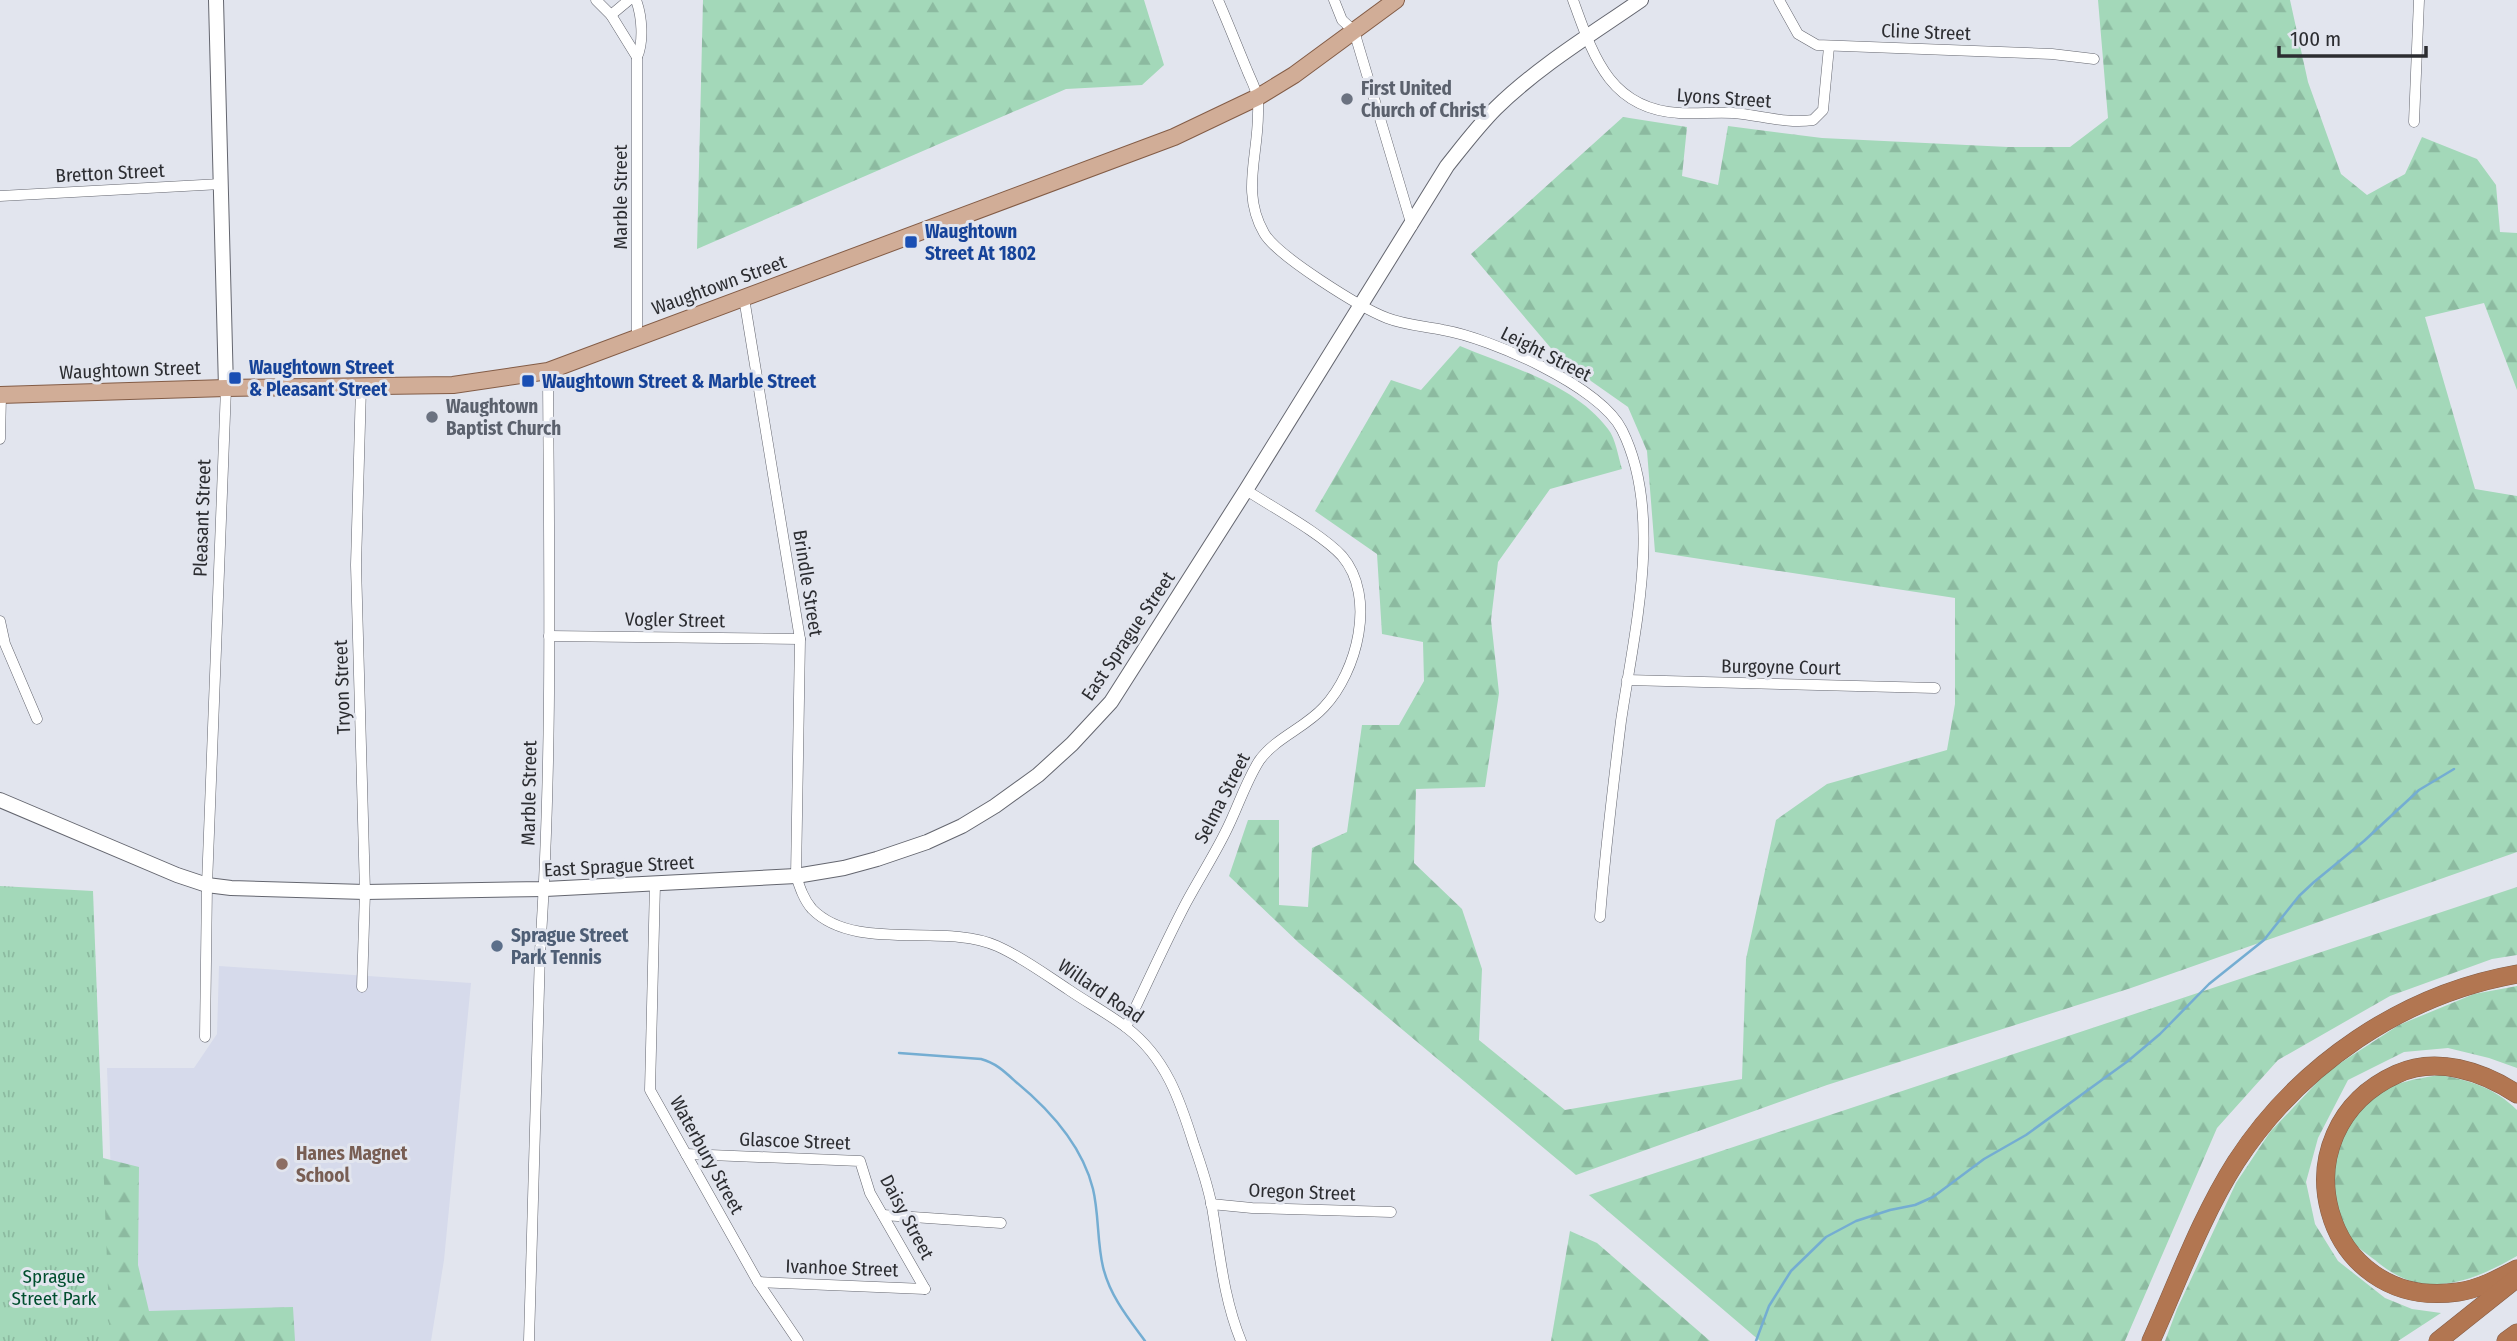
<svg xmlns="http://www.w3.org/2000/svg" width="2517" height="1341" font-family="'Fira Sans Condensed',sans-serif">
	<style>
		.built { fill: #d6daeb }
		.forest { fill: url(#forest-firs) }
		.park { fill: url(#park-tufts) }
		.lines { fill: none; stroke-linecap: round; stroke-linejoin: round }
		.stream { stroke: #74add2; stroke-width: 2.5 }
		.street-casing { stroke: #64666f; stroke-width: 11 }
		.secondary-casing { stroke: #64666f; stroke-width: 16 }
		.primary-casing { stroke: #835c46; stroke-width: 18 }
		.highway-casing { stroke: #835c46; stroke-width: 19 }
		.street { stroke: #fff; stroke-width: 10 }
		.secondary { stroke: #fff; stroke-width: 14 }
		.primary { stroke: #d1ad97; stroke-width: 16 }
		.highway { stroke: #b27651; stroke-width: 18 }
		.worship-dot { fill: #6b7280; stroke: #e2e5ee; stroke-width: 2.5 }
		.transit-dot { fill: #1a4fb4; stroke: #e2e5ee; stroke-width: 2.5 }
		.service-dot { fill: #5c6f8a; stroke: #e2e5ee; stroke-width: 2.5 }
		.education-dot { fill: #8d6e63; stroke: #e2e5ee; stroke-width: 2.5 }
		.labels { text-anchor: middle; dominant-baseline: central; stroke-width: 6; stroke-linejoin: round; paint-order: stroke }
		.street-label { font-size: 19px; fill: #2c2d31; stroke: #e2e5ee }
		.worship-label { font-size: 19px; font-weight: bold; fill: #5b616d; stroke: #e2e5ee; text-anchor: start }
		.transit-label { font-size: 19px; font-weight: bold; fill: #164399; stroke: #e2e5ee; text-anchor: start }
		.service-label { font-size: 19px; font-weight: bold; fill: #4e5e75; stroke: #e2e5ee; text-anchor: start }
		.education-label { font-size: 19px; font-weight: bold; fill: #785e54; stroke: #e2e5ee; text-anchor: start }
		.park-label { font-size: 19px; fill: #004e2e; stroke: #e2e5ee }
	</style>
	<defs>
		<pattern id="forest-firs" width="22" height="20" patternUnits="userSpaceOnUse" patternTransform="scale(1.75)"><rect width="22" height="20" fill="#a3d8b9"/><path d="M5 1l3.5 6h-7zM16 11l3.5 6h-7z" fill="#8cbaa0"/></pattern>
		<pattern id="park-tufts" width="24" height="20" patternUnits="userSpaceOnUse" patternTransform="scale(1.75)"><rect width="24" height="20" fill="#a3d8b9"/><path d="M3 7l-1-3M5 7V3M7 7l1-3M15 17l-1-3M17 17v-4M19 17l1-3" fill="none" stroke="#8cbaa0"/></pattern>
	</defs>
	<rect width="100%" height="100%" fill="#e2e5ee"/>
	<polygon class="built" points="219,966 471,983 444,1260 431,1341 117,1341 107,1068 194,1068 217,1034"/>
	<g class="forest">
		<polygon points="703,0 1144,0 1164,65 1142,85 1066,89 697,249"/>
		<path d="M2098,0H2290L2308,82L2341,174L2367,195L2405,174L2422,137L2477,159L2496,185L2500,232L2517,233V390L2484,303L2425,317L2475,489L2517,496V852L2131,988L1827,1085L1576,1175L1299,943L1229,876L1248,820H1279V905L1308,907L1312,848L1347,832L1362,725H1399L1424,681L1423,642L1382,634L1377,554L1315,511L1391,380L1421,390L1460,346C1510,367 1574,384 1608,429C1616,439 1618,457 1622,469L1550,489L1498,562L1491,620L1499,693L1485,787L1416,789L1414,863L1462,909L1482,969L1479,1040L1565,1110L1742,1079L1746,959L1776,820L1827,784L1947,750L1955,704V598L1655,552L1647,451L1628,407L1561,360L1471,254L1623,117L1687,127L1682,176L1718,185L1728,126L1822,138L2008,147H2070L2108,118Z"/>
		<polygon points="2517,887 2517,955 2492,959 2390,996 2278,1060 2217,1128 2125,1341 1760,1341 1589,1195"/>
		<polygon points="2517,986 2517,1068 2489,1058 2448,1048 2404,1052 2348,1080 2318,1138 2306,1182 2315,1224 2338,1261 2385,1298 2412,1309 2441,1313 2398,1341 2165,1341 2177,1309 2236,1183 2270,1132 2328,1071 2399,1025 2474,994"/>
		<polygon points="0,1052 71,1150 139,1167 138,1265 149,1311 293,1307 295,1341 0,1341"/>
		<path d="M2439,1075C2470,1080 2495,1088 2517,1110V1256C2489,1272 2460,1286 2427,1284C2407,1283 2389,1272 2375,1260C2367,1254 2356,1247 2351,1239C2326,1196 2327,1131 2369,1098C2389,1083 2416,1079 2439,1075Z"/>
		<polygon points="1570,1231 1597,1243 1710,1341 1551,1341"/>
	</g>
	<polygon class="park" points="0,886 93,891 110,1341 0,1341"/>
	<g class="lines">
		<g class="stream">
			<path d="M899,1053L981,1059C996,1063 1005,1072 1016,1082C1050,1110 1082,1145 1093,1189C1099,1214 1097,1242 1103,1267C1110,1296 1128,1318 1145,1341"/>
			<polyline points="1756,1341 1769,1306 1791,1271 1826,1237 1856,1221 1890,1210 1915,1205 1933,1197 1984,1159 2026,1135 2128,1061 2160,1034 2209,984 2264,940 2299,896 2314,882 2364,841 2419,790 2454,769"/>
		</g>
		<defs>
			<g id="street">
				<polyline points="596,0 611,15 637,57"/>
				<path d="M636,0C642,16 644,42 637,57V337"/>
				<path d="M1218,0C1228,23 1237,46 1247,70C1250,78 1256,88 1257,97C1259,102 1258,109 1258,114C1258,157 1241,193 1264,233C1277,256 1361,308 1387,318C1405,325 1424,326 1443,330C1490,338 1600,386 1622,430C1664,514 1634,632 1621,721C1613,786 1605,851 1600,917"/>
				<polyline points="1334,0 1342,20 1354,31 1412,226"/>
				<path d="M1573,0C1593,55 1609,109 1679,113C1697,114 1715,112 1733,113C1760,115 1786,124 1813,120L1823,110L1829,47"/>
				<polyline points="1779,0 1798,34 1817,45 2052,54 2094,59"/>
				<polyline points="611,15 629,0"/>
				<polyline points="2414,122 2419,0"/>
				<polyline points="0,196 221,184"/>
				<path d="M744,298L800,639L796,876C800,888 804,900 812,909C855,953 944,922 997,946C1022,957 1046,975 1069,990C1088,1003 1109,1014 1127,1028C1166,1058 1180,1100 1194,1145C1201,1165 1208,1186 1212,1207C1220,1253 1223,1297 1241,1341"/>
				<polyline points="361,387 356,565 365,892 362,987"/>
				<polyline points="0,439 1,395"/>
				<polyline points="0,621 5,644 37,719"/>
				<polyline points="549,636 800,639"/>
				<polyline points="1627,680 1935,688"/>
				<polyline points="655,884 650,1090 758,1282 798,1341"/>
				<path d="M1126,1027C1146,986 1165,943 1186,903C1199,879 1213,857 1225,833C1237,810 1245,783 1259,761C1275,738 1305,728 1324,707C1357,672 1377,597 1342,556C1322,534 1272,507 1246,490"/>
				<polyline points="205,1037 207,885 226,388"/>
				<polyline points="686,1154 860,1161 870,1193 925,1289"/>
				<polyline points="1211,1204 1252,1208 1391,1212"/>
				<polyline points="883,1215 1001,1223"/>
				<polyline points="758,1282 925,1289"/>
				<path d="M529,1341L540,952C553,759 549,565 548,371"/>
			</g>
			<g id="secondary">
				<polyline points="216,0 226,388"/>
				<path d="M0,800L177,875L207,885L231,888L365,892L545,889L796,876L844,868L877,859L927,842L962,826L995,806L1038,775L1072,744L1111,702L1246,490L1447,166C1463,146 1478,126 1496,108C1539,66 1592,34 1641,0"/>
			</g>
			<polyline id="primary" points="0,395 226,388 453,385 548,371 1174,137 1258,97 1294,75 1396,0"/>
			<g id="highway">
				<path d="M2517,1094C2482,1071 2436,1056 2397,1074C2273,1130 2322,1312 2458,1292C2479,1289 2498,1279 2517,1269"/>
				<path d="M2151,1341C2178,1281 2201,1217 2236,1162C2299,1065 2403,994 2517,974"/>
				<polyline points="2438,1341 2517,1278"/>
				<polyline points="2506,1341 2517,1333"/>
			</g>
		</defs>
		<use href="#street" class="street-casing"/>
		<use href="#secondary" class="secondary-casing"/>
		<use href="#primary" class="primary-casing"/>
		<use href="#highway" class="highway-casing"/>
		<use href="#street" class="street"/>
		<use href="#secondary" class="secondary"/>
		<use href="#primary" class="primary"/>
		<use href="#highway" class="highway"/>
	</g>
	<g class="worship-dot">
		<circle cx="1347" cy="99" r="7"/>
		<circle cx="432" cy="417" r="7"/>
	</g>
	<g class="transit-dot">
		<rect x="904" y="235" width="14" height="14" rx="3.5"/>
		<rect x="228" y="371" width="14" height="14" rx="3.5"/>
		<rect x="521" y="374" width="14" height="14" rx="3.5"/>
	</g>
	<circle class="service-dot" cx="497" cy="946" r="7"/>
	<circle class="education-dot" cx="282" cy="1164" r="7"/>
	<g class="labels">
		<g class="street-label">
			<text transform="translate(1926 32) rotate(2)">Cline Street</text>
			<text transform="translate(1724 98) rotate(4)">Lyons Street</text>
			<text transform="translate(110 173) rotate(-3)">Bretton Street</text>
			<text transform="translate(620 197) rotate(-90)">Marble Street</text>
			<text transform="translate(719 285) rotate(-20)">Waughtown Street</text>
			<text transform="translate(1546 354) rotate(27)">Leight Street</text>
			<text transform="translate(130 370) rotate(-2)">Waughtown Street</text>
			<text transform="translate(202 518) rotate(-88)">Pleasant Street</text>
			<text transform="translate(808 583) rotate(81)">Brindle Street</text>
			<text transform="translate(675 620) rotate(1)">Vogler Street</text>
			<text transform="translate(1128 636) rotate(-56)">East Sprague Street</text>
			<text transform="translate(1781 667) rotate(1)">Burgoyne Court</text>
			<text transform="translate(342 687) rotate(-92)">Tryon Street</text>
			<text transform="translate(529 793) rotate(-89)">Marble Street</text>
			<text transform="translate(1222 798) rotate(-63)">Selma Street</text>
			<text transform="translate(619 866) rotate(-3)">East Sprague Street</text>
			<text transform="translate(1101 991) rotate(34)">Willard Road</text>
			<text transform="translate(795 1141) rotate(2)">Glascoe Street</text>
			<text transform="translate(707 1155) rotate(61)">Waterbury Street</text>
			<text transform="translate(1302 1192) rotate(2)">Oregon Street</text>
			<text transform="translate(907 1217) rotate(62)">Daisy Street</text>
			<text transform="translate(842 1268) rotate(2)">Ivanhoe Street</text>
		</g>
		<g class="worship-label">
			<text x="1361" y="88">First United<tspan x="1361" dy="22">Church of Christ</tspan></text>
			<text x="446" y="406">Waughtown<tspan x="446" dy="22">Baptist Church</tspan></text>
		</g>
		<g class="transit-label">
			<text x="925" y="231">Waughtown<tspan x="925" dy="22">Street At 1802</tspan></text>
			<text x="249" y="367">Waughtown Street<tspan x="249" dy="22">&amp; Pleasant Street</tspan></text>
			<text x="542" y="381">Waughtown Street &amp; Marble Street</text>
		</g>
		<g class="service-label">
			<text x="511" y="935">Sprague Street<tspan x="511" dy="22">Park Tennis</tspan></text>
		</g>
		<g class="education-label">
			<text x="296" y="1153">Hanes Magnet<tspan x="296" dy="22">School</tspan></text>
		</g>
		<g class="park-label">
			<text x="54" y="1276">Sprague<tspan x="54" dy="22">Street Park</tspan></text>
		</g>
	</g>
	<path d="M2279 46v10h147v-10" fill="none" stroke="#2c2d31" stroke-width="3.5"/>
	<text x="2290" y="46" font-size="21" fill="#2c2d31" stroke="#e2e5ee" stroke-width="5" paint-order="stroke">100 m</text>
</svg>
